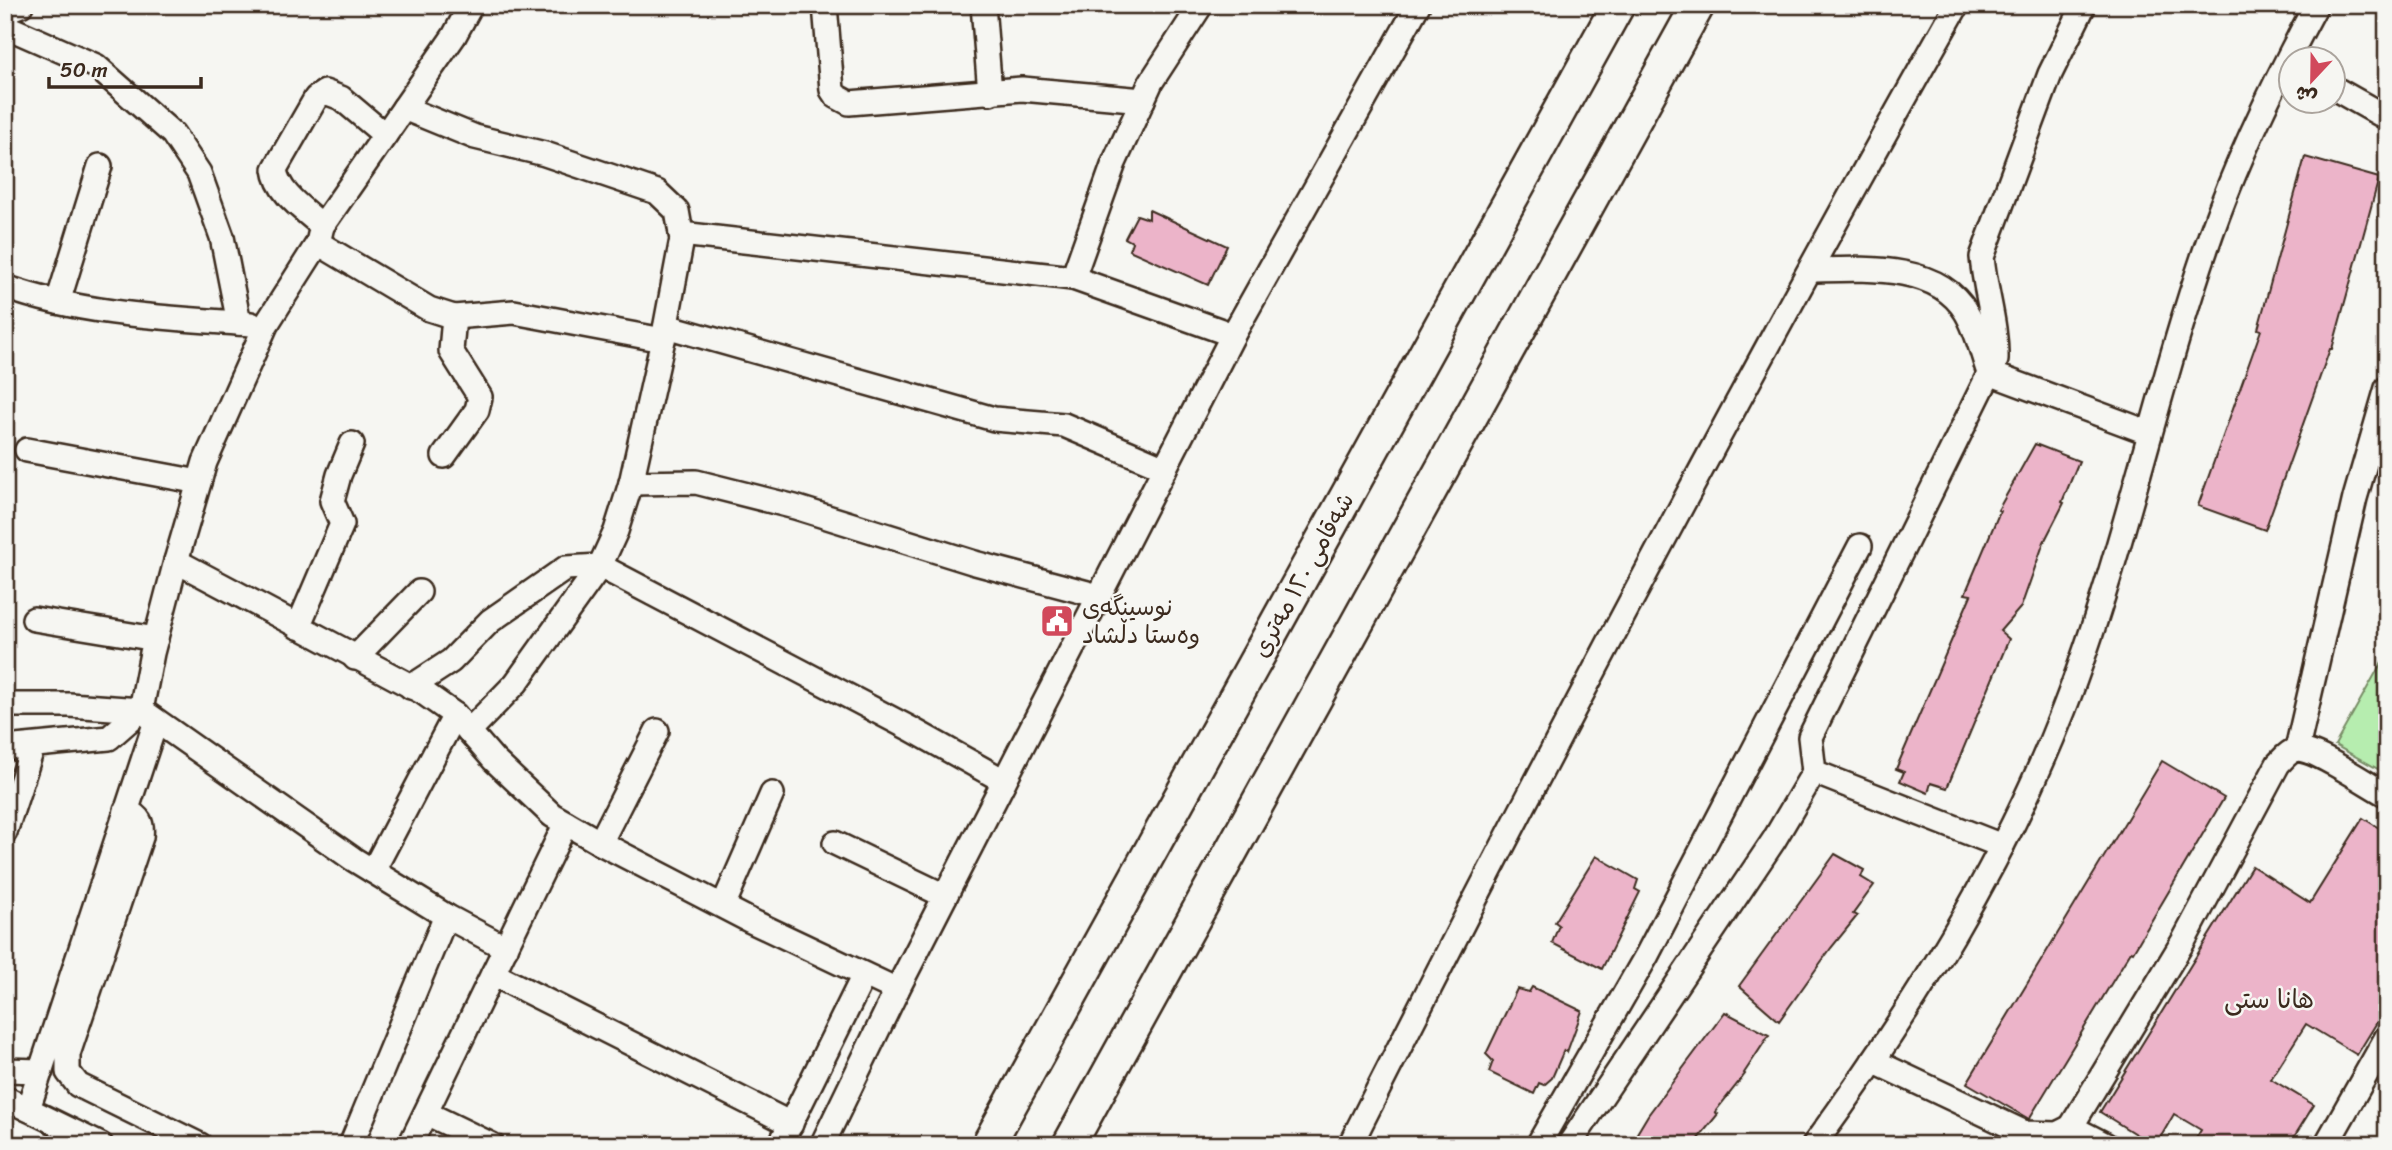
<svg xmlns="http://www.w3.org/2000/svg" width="2392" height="1150" font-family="Sriracha,'Playpen Sans Arabic',sans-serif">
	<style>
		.green { fill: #b6edaf; stroke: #788c66; stroke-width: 2 }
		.building { fill: #ecb4c9; stroke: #3b2a1e; stroke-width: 2 }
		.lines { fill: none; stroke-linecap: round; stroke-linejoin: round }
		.minor-casing { stroke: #3b2a1e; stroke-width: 28 }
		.highway-casing { stroke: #3b2a1e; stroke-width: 37 }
		.minor { stroke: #f6f6f2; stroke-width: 23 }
		.highway { stroke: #f6f6f2; stroke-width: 32 }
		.labels { text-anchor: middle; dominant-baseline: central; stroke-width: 5; stroke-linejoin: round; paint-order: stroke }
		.street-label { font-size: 24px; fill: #3b2a1e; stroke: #f6f6f2 }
		.poi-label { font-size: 24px; fill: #3b2a1e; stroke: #f6f6f2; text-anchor: start }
		.neighbourhood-label { font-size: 26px; fill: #3b2a1e; stroke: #f6f6f2 }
	</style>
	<rect width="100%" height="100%" fill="#f6f6f2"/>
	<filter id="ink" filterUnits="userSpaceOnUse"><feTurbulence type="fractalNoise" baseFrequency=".0143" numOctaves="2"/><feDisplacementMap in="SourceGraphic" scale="14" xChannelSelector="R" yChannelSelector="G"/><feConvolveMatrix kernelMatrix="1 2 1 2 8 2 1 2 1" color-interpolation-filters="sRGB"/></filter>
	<g filter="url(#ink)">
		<polygon class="green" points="2387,653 2387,774 2335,745"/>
		<g class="building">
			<polygon points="2305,157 2379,178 2332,349 2330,349 2265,530 2198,506 2261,330 2258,329"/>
			<polygon points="1149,210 1227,246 1208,285 1129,250 1132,242 1125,238 1137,215 1149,219"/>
			<polygon points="2035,444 2079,461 2062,502 2064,503 2044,542 2021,607 2000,631 2009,639 1947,788 1931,783 1928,793 1900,781 1904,772 1896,769 1971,595 1965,594 2000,511 1998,510"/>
			<polygon points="2162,761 2224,798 2133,952 2131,951 2029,1119 1967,1083"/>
			<polygon points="2363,818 2387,833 2387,1006 2357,1055 2306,1024 2271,1079 2314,1105 2289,1145 2192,1145 2201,1130 2174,1114 2156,1145 2153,1145 2100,1112 2252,866 2310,903"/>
			<polygon points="1835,854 1864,870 1861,877 1874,885 1853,914 1857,916 1831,948 1779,1021 1739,986"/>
			<polygon points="1596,856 1638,880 1635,889 1640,892 1602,969 1552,943 1559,925 1555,922"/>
			<polygon points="1532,987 1582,1011 1567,1052 1564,1050 1552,1078 1544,1085 1539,1083 1534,1094 1489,1072 1493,1061 1486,1054 1517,989 1529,992"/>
			<polygon points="1725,1012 1769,1035 1744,1073 1745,1074 1715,1112 1718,1114 1693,1145 1630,1145 1648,1115"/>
		</g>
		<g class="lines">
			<defs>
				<g id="minor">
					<polyline points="825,5 832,90 836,96 849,103 1022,89 1143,100"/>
					<polyline points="983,5 990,93"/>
					<polyline points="5,11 21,5"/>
					<polyline points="5,26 96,66 173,134 199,173 222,237 239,323"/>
					<polyline points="2332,87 2387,118"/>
					<polyline points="404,108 475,137 545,154 657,192 677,211 682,239 663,340 631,483 616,531 600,566 516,683 469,731"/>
					<path d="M322,226C305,210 278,194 275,169L316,98L325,92L341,98L385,135"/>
					<polyline points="681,234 1073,278 1233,335"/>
					<polyline points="318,243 429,309 454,317 514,312 663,340"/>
					<path d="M1811,270C1860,269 1937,262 1966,312C1977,330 1982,353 1989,373L2150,433"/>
					<polyline points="1073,278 1114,163 1151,82 1201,5"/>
					<path d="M5,287C83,315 169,318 251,324"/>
					<polyline points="58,302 100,166"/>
					<polyline points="666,326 994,419 1064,425 1165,468"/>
					<polyline points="27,450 199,482"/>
					<polyline points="444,456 477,410 480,397 451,351 454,317"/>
					<polyline points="631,483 696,482 795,507 975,563 1099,596"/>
					<polyline points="176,561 424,693 455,715 494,760 552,815 604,845 749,920 897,990"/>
					<polyline points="34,619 156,639"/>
					<polyline points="298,627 342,524 332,501 339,475 352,444"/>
					<polyline points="355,658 419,592"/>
					<polyline points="411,687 451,661 490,621 566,568 600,566 911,729 1004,781"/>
					<polyline points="5,705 69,705 141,710 353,859 446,916 506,948"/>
					<polyline points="5,748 109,738 141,710 152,653 176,561 205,462 266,325 318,243 322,226 454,36 471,5"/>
					<polyline points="2297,749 2355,498 2387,388"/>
					<path d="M126,810C139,817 143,822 141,837L68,1054V1072L78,1085L200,1145"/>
					<polyline points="5,832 33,746"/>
					<polyline points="600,843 657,731"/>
					<polyline points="835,843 945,896"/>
					<path d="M2002,846L1814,772L1810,737L1996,360C1997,324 1985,292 1982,257L2050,74L2084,5"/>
					<polyline points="373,871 455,715"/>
					<polyline points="723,906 772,794"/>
					<polyline points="493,974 791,1124"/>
					<polyline points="1873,1061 2025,1133 2057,1134 2071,1127 2106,1145"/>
					<polyline points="5,1070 41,1071"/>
					<polyline points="5,1098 101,1145"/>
					<polyline points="28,1109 156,721"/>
					<polyline points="426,1113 492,1145"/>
					<path d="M2071,1127L2184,940L2278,764C2283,759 2288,752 2295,750C2310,745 2370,786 2387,795"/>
					<polyline points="351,1145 446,916"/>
					<polyline points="410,1145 566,823"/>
					<polyline points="780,1145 864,975"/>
					<polyline points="822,1145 897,990 1233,335 1418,5"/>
					<path d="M1350,1145C1544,760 1745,380 1957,5"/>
					<polyline points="1538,1145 1647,955 1860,546"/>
					<polyline points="1569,1145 1774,840 1814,772"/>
					<path d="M1814,1145C1913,1009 2003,866 2064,709C2124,554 2156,390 2211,234C2239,155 2276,79 2316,5"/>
					<polyline points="2326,1145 2387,1037"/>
				</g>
				<g id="highway">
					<polyline points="988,1145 1618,5"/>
					<polyline points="1069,1145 1698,5"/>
				</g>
			</defs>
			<use href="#minor" class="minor-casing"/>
			<use href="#highway" class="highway-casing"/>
			<use href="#minor" class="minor"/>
			<use href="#highway" class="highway"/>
		</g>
	</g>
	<defs>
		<symbol id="civic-square" viewBox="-11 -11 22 22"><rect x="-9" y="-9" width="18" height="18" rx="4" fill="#d1495b" stroke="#f6f6f2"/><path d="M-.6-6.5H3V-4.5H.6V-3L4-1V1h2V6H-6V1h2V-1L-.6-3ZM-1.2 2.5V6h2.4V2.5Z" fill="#fff"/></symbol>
	</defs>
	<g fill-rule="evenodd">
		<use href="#civic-square" x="1038" y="602" width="38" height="38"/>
	</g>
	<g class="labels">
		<g class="street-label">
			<text transform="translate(1303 575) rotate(-61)">شەقامی ١٢٠ مەتری</text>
		</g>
		<g class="poi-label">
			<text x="1082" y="607">نوسینگەی<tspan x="1082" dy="28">وەستا دڵشاد</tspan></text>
		</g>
		<g class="neighbourhood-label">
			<text x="2269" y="999">هانا ستى</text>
		</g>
	</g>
	<rect width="2392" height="1150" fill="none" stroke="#f6f6f2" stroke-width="28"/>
	<rect x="14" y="14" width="2364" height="1122" fill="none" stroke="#3b2a1e" stroke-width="2.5" filter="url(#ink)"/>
	<g transform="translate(2312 80) rotate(202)"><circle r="33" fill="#f6f6f2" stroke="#aba49d" stroke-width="2"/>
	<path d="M0-5L12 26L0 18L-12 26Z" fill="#d1495b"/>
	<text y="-10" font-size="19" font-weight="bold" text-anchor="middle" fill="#3b2a1e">ش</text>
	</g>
	<path d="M49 77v10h152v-10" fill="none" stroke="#3b2a1e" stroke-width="3.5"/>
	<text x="60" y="77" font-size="21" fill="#3b2a1e" stroke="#f6f6f2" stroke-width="5" paint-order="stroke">50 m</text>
</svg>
